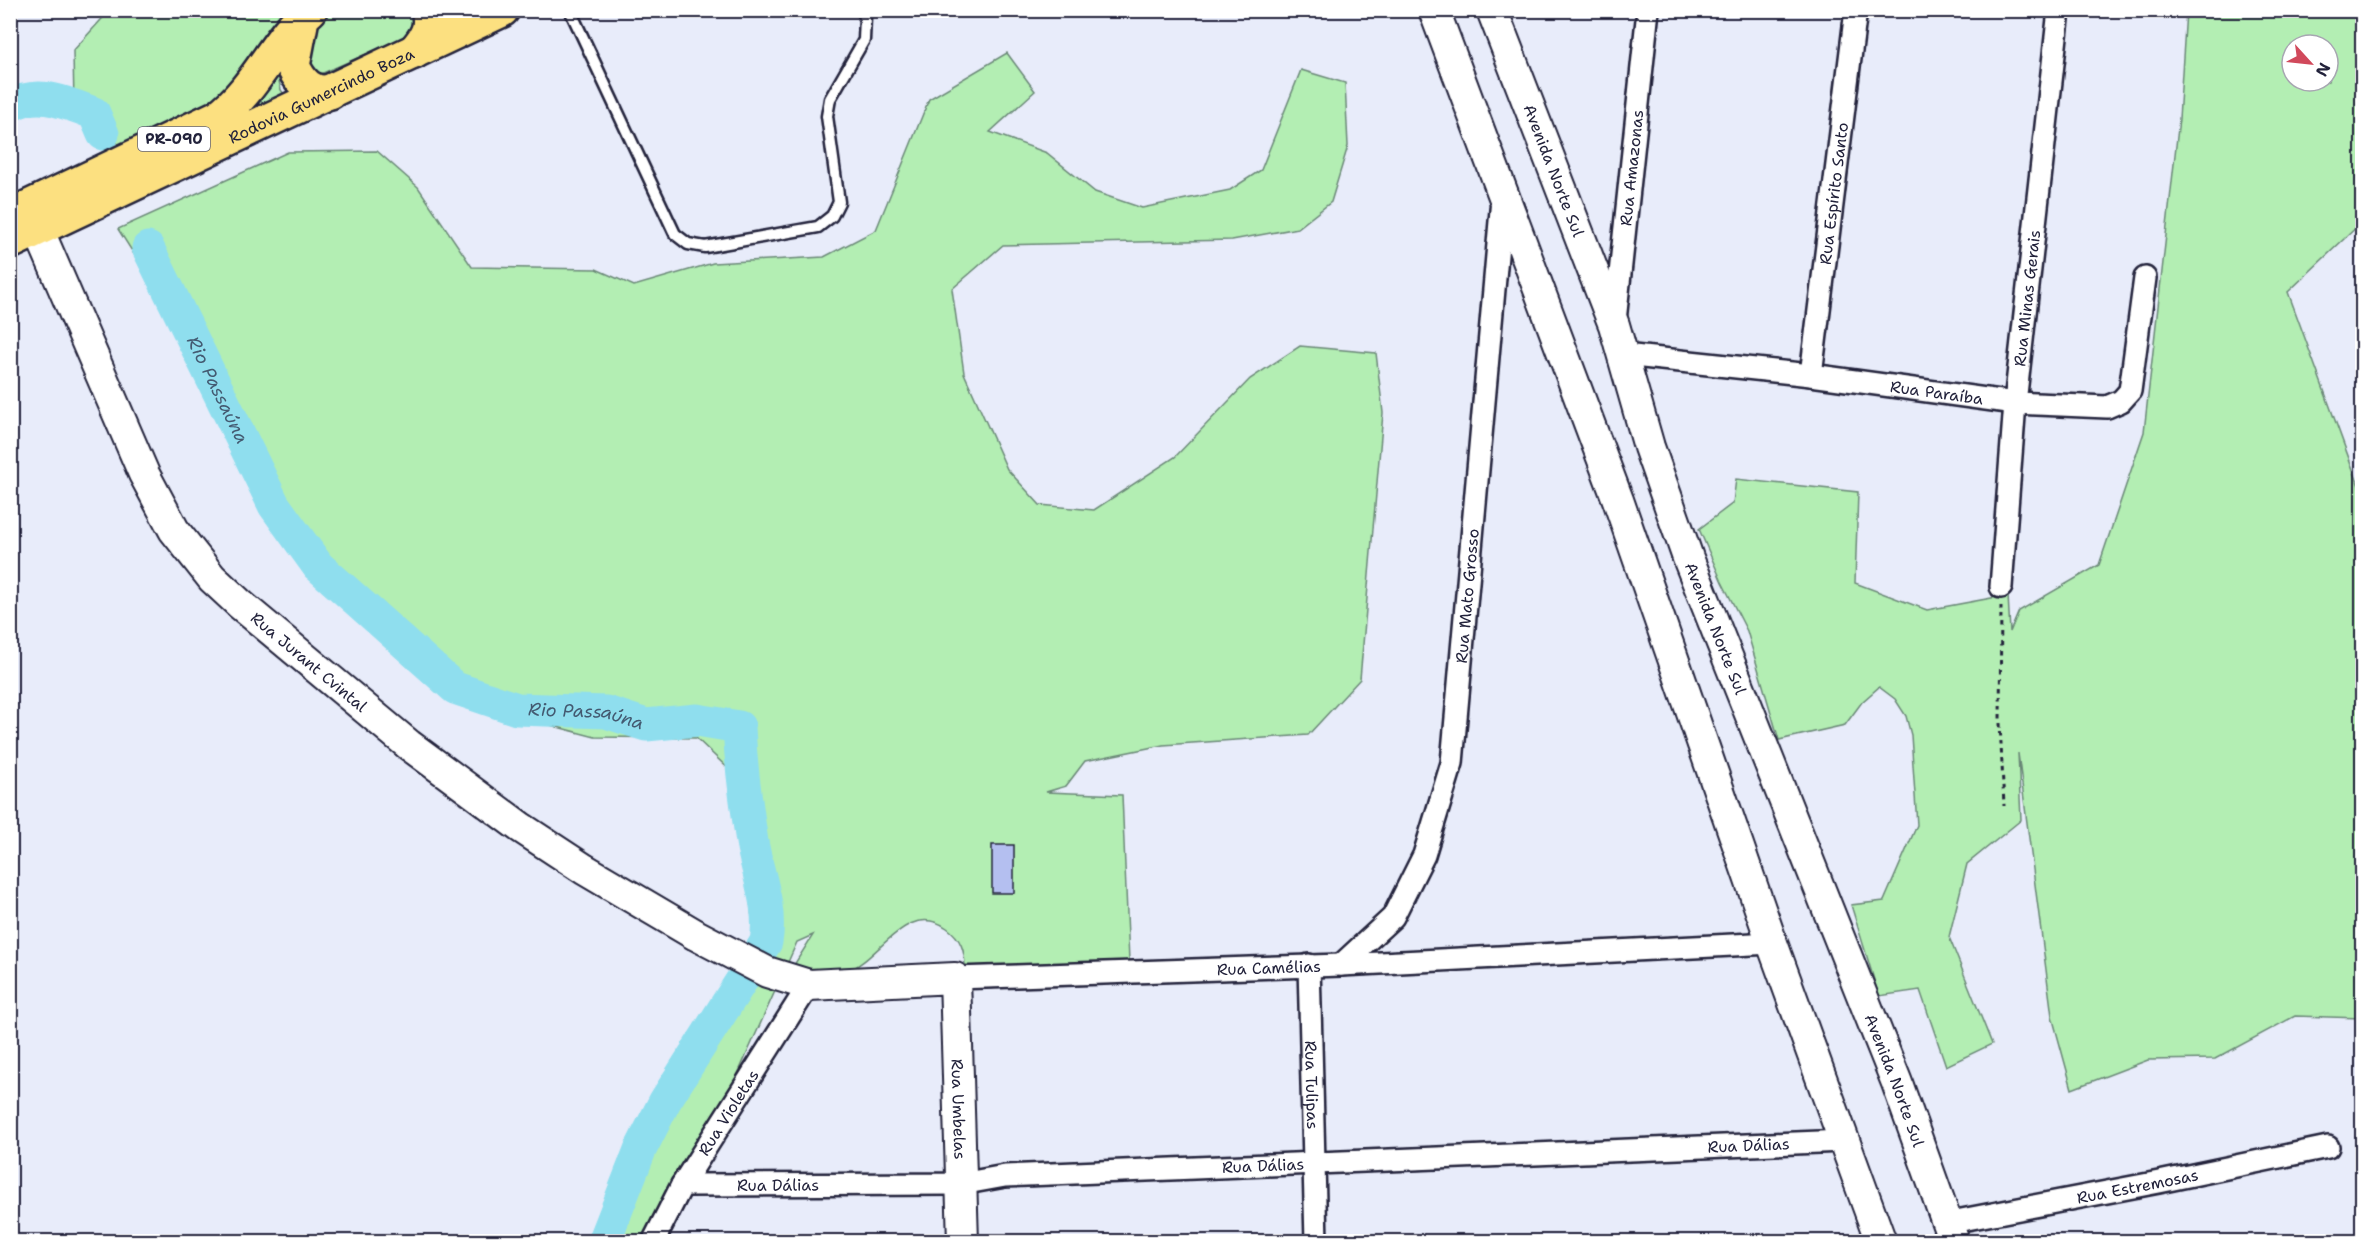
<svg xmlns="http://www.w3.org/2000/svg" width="2373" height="1252" font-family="'Shantell Sans',sans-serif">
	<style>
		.green { fill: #b3eeb3; stroke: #6a8877; stroke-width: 1.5; fill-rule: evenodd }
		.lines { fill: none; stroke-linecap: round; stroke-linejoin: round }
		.river { stroke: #8fdeee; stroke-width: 33 }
		.building { fill: #b4bff0; stroke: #22223b; stroke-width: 1.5 }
		.lane-casing { stroke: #22223b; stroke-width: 15 }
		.street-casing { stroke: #22223b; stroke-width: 26 }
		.secondary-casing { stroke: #22223b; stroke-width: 34 }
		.primary-casing { stroke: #22223b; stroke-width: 38 }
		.path { stroke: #22223b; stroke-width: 3; stroke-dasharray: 4.5 4.5; stroke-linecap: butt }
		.lane { stroke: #fff; stroke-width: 10 }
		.street { stroke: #fff; stroke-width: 21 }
		.secondary { stroke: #fff; stroke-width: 30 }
		.primary { stroke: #fce080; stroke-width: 33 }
		.labels { text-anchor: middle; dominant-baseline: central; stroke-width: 5; stroke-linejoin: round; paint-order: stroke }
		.shield { fill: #fff; stroke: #646476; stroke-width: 1.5 }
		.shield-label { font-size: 15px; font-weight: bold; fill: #22223b }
		.street-label { font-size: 16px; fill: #22223b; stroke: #fff }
		.water-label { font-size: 18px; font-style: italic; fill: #435a71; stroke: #fff }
	</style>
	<rect width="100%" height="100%" fill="#e8ecfa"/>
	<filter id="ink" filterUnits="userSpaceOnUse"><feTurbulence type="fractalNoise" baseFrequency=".0167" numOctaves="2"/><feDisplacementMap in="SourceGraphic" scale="12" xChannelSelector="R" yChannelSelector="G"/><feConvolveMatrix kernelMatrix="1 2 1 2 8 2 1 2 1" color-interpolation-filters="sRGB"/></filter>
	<g filter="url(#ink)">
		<g class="green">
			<polygon points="415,10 414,30 403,38 323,73 317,73 303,56 136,160 74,105 73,51 109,11"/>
			<path d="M2186,11H2362V222L2288,292L2362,494V1018L2295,1016L2215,1059L2148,1060L2072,1089L2052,1016L2018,753L2021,820L1967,864L1949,937L1992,1044L1946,1066L1920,990L1879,996L1851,905L1884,901L1917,825L1911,735L1906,716L1895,699L1879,687L1862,702L1845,725L1779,740L1747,631L1722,582L1699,529L1733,503L1736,479L1858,492L1855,583L1927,610L2008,595L2010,632L2019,611L2099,565L2144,432L2179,119ZM2292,45H2328V81H2292Z"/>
			<path d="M1007,53L1035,91L990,132L1047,153L1095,192L1142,208L1230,190L1261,170L1301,70L1345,83L1348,146L1331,202L1298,228L1232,240L1003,245L952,289L964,373L1007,469L1040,505L1094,510L1175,457L1250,379L1300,346L1376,353L1383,413L1360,679L1308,735L1163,745L1085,761L1066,786L1046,792L1122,795L1129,961L965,968C965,951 961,938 947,928C905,899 878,963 844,972C826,977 811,970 794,965L813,935L797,942L663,1241H605L645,1145L756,956L737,777L696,738L595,737L466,703L306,571L258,498L173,316L118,229L288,152L377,151L418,187L472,267L596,269L634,286L713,263L824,257L876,230L929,99Z"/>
			<polygon points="277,72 281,90 287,98 241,114"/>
		</g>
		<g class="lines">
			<g class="river">
				<path d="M10,106C39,89 65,103 94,113L103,134"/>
				<path id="s1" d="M148,248L274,505L318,566L455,688L517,709L606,712L646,725L697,720L739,727C741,766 746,804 752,842C758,876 772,907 766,942L665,1101L640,1150L604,1242"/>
			</g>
		</g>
		<rect class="building" x="992" y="845" width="22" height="48"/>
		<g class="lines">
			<defs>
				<polyline id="lane" points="570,10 675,234 688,244 705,247 818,227 832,216 839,202 827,116 830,99 864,40 865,17 862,10"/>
				<g id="street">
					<path id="s2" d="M1615,321L1648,10"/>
					<path id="s3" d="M1624,355L1811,375L2015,403L2107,407L2121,401L2130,391L2145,278"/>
					<path id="s4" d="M1811,375L1856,10"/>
					<path id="s5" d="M2001,587L2015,403L2059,10"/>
					<path id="s6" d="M1309,965L1316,1242"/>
					<path id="s7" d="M1341,965L1393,917L1424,855L1452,763L1502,199"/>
					<path id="s8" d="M955,978L1341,965L1772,943"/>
					<path id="s9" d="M682,1185L961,1184L1005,1176L1844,1141"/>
					<path id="s10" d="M1946,1223L2159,1182L2328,1147"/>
					<path id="s11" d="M653,1242L682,1185L809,985"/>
				</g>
				<g id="secondary">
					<polyline points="1434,10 1618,500 1772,943 1881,1242"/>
					<path id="s12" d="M1492,10L1614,325L1649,447L1688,558L1897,1083L1954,1242"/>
					<path id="s13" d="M38,229L144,474L174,530L212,578L241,605L409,745L520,827L584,869L696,935L767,972L809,985L955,978L963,1242"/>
				</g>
				<g id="primary">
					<path d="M301,24L293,66C301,83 311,94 330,92"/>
					<path d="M414,52C426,38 433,28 428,10"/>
					<path d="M10,216L218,117C257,88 274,40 310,10"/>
					<path id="s14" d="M10,242L502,10"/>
				</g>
			</defs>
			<use href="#lane" class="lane-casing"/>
			<use href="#street" class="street-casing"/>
			<use href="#secondary" class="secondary-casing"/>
			<use href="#primary" class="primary-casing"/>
			<polyline class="path" points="2001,606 2000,723 2004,806"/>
			<use href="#lane" class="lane"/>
			<use href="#street" class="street"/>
			<use href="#secondary" class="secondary"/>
			<use href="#primary" class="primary"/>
		</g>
	</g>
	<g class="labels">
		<rect class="shield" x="138" y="127" width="72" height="24" rx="4.5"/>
		<g class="shield-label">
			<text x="174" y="139">PR-090</text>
		</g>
		<g class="street-label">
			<text stroke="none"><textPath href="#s14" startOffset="344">Rodovia Gumercindo Boza</textPath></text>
			<text stroke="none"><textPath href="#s2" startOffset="154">Rua Amazonas</textPath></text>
			<text stroke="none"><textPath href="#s12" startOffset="172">Avenida Norte Sul</textPath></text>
			<text stroke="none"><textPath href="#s4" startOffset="183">Rua Espírito Santo</textPath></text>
			<text stroke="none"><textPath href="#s5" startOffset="290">Rua Minas Gerais</textPath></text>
			<text stroke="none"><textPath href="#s3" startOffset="315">Rua Paraíba</textPath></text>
			<text stroke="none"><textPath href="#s7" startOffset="404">Rua Mato Grosso</textPath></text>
			<text stroke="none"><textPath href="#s12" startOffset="658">Avenida Norte Sul</textPath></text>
			<text stroke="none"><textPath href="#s13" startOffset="520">Rua Jurant Cvintal</textPath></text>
			<text stroke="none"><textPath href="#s8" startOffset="314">Rua Camélias</textPath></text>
			<text stroke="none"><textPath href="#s12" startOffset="1144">Avenida Norte Sul</textPath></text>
			<text stroke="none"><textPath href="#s6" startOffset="120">Rua Tulipas</textPath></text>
			<text stroke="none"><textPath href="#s13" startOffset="1396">Rua Umbelas</textPath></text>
			<text stroke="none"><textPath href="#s11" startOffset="150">Rua Violetas</textPath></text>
			<text stroke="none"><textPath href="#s9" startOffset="1068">Rua Dálias</textPath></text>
			<text stroke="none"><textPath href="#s9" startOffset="582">Rua Dálias</textPath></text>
			<text stroke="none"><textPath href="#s9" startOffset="96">Rua Dálias</textPath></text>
			<text stroke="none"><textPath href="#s10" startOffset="195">Rua Estremosas</textPath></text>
		</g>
		<g class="water-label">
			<text stroke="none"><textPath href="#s1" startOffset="158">Rio Passaúna</textPath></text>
			<text stroke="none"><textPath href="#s1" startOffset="680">Rio Passaúna</textPath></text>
		</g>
	</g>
	<rect width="2373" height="1252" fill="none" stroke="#fff" stroke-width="36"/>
	<rect x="18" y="18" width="2337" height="1216" fill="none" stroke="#22223b" stroke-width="2" filter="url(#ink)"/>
	<g transform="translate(2310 63) rotate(117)"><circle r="28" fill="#ffffff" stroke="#a7a7b1" stroke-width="1.5"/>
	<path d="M0-4.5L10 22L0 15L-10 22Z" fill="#d1495b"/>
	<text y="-9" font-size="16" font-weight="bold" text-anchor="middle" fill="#22223b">N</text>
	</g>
</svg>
